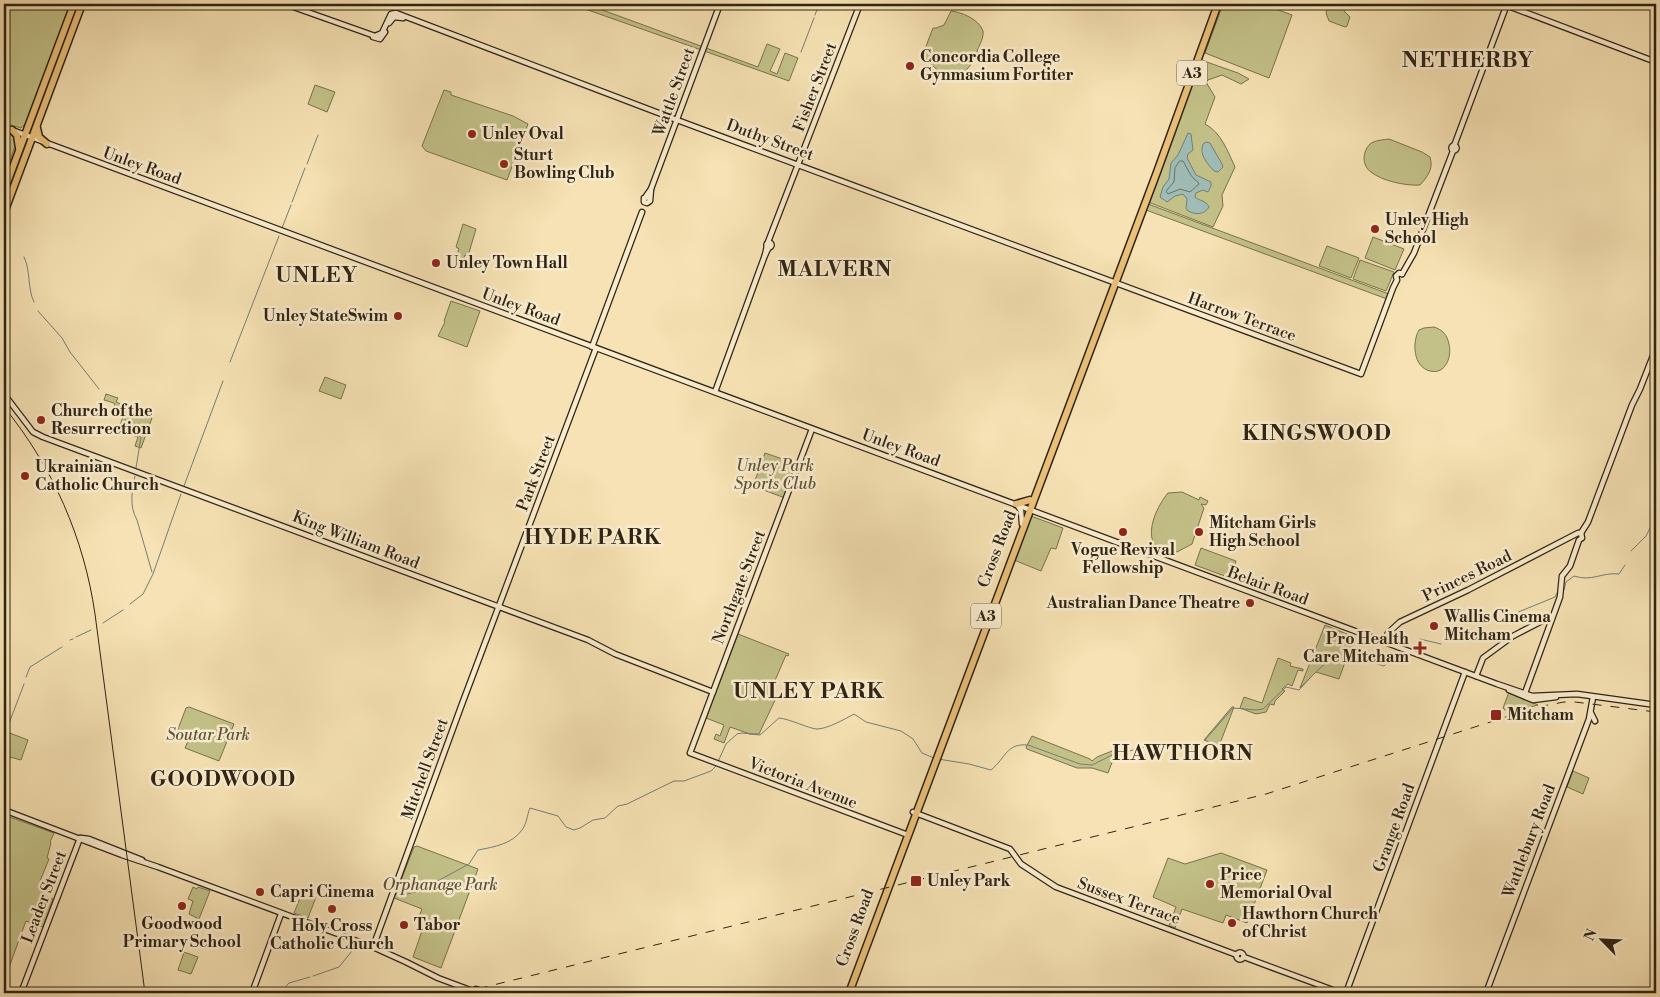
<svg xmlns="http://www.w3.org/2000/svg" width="1660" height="997" font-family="'Libre Bodoni',serif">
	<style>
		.green { fill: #c3c188; stroke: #79724e }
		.water { fill: #a0bcb6; stroke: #737f76 }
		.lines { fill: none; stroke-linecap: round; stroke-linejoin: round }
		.shore { stroke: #687066; stroke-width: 1 }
		.stream { stroke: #737f76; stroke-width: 1 }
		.secondary-casing { stroke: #2f2415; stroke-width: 7 }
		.highway-casing { stroke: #2f2415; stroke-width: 9 }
		.secondary { stroke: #f9ecce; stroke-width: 4.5 }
		.highway { stroke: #ebc17a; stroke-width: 6 }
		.tram { stroke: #2f2415; stroke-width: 1 }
		.rail { stroke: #2f2415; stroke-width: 1; stroke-dasharray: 9 9; stroke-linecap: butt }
		.poi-dot { fill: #8f2418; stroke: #f9ecce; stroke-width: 2 }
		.labels { text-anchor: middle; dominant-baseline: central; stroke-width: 5; stroke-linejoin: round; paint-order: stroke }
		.shield { fill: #f9ecce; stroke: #6c604c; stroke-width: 1 }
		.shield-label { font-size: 15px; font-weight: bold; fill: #2f2415 }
		.poi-label { font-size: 16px; font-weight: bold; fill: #2f2415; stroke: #f9ecce; text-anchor: start }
		.street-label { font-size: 16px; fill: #2f2415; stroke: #f9ecce }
		.park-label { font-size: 16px; font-style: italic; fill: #5b5338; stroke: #f9ecce }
		.district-label { font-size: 21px; font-weight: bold; letter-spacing: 1px; fill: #2f2415; stroke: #f9ecce }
	</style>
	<rect width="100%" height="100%" fill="#f6e2b4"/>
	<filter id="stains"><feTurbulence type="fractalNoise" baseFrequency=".004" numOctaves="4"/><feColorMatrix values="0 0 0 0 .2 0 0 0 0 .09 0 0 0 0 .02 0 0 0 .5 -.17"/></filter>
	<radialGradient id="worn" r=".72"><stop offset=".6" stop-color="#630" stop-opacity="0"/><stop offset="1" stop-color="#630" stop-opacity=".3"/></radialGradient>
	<g class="green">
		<polygon points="4,4 70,4 26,123 21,128 4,123"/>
		<polygon points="571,4 586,4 758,67 767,44 780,49 770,71 777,74 785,53 798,58 789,81"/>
		<polygon points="1223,4 1237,4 1245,7 1247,4 1262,4 1292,15 1269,78 1205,53"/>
		<polygon points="1343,4 1346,5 1344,11 1350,17 1347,26 1345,27 1329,21 1326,13 1327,9"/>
		<path d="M951,11C961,12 979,19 983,31C984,37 980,44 978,49C966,85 943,83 923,54L933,28H936L944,25Z"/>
		<path d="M1201,60L1238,73L1249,79L1241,84L1222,75L1208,80L1206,82L1215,97L1205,124C1221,132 1228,152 1235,167L1222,195L1223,206L1213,227L1148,202Z"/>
		<polygon points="315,85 335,92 327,112 308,104"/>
		<polygon points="444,90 451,92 451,95 513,116 528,124 507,180 426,151 422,146"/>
		<polygon points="4,132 16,137 17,141 4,177"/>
		<path d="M1389,139L1422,152L1430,157C1434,169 1427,177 1420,185C1406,186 1382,181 1371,172C1362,166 1362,152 1370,144C1375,140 1383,140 1389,139Z"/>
		<polygon points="1148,204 1389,294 1387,299 1146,210"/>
		<polygon points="463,224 476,229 468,256 465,255 463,260 456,257 459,249 456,247"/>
		<polygon points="1373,237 1404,249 1395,270 1365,258"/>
		<polygon points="1327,246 1359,258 1351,278 1319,266"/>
		<polygon points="1360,260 1394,272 1386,291 1353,279"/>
		<polygon points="451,301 480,311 467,347 438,336 445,322 444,321"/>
		<path d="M1434,327C1443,330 1447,335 1449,344C1452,356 1446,375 1430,371C1413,367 1412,342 1419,330L1424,328Z"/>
		<polygon points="325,377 346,385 341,399 319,391"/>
		<polygon points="106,394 118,398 116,402 126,406 126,408 152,418 141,448 135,446 138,437 121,431 123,426 120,425 123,417 115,414 116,410 114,403 104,400"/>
		<polygon points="765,453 797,464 785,498 753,486"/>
		<path d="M1182,492L1199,500L1200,497L1208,501L1206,505L1201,504L1204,508L1192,544L1177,552L1154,544C1146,529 1158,505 1168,493Z"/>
		<polygon points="1031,516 1063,528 1056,549 1051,548 1041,571 1014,560"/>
		<polygon points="1201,548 1236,561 1230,578 1195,565"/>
		<polygon points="1325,625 1349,635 1353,640 1339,679 1316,672 1300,688"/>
		<polygon points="738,634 789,654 788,656 786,655 770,692 777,696 759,734 750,734 730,727 724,743 714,739 716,734 720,736 724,725 706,718"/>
		<polygon points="1278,658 1291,663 1290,666 1303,669 1303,671 1298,670 1292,686 1288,684 1282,689 1285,691 1275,701 1274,705 1270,704 1266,712 1256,714 1240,708 1244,697 1262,703"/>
		<polygon points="1509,692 1538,705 1512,712 1511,708 1505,710 1503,708"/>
		<polygon points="189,707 234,724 219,761 185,748 188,741 175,737 186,708"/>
		<polygon points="1232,707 1234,707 1219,746 1204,740"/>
		<polygon points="7,732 28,740 21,760 10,757 4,780 4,760 6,755 4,754 4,740"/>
		<polygon points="1032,736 1090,759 1092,761 1097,757 1117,749 1108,773 1092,768 1077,768 1027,749 1026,747"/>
		<polygon points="1573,771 1589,778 1583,794 1567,787"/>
		<polygon points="4,815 54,833 50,842 51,843 47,858 49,859 40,881 46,884 42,894 53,899 43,927 26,921 4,981"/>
		<polygon points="417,846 478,869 441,968 413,957 425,922 418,919 422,909 394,898 414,847"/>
		<polygon points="1221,853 1267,870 1247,923 1226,915 1223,923 1182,909 1175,928 1169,926 1176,907 1153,897 1168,858 1185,864"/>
		<polygon points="193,887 197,889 198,887 210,891 199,919 189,914 193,901 188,899"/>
		<polygon points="309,894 316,897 308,918 294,913 300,898 302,899 303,896 308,898"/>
		<polygon points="184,952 198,957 191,974 178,970"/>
	</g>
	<g class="water">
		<path d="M1188,133L1191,134L1193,150L1188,154L1187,158L1196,175L1211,182V186L1208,192L1203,190L1196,193L1195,197C1199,201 1206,200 1209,207C1204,215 1196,215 1188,211L1186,208L1187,199L1183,194L1175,196L1167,202L1160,197L1163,187L1169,179L1171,163L1178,155Z"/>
		<path d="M1206,142L1210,143L1222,164L1223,167L1218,172L1214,171C1207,163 1199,155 1203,144Z"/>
	</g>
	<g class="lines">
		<path class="shore" d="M1180,161H1183C1188,169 1190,177 1198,182L1199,184L1190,192L1180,189L1168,194L1166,191L1174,182L1175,168Z"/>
		<g class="stream">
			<polyline points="815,15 819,4"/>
			<polyline points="801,52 814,18"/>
			<polyline points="307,164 318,135"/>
			<polyline points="292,202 305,168"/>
			<polyline points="282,228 291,205"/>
			<path d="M24,257C31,271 27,288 34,302"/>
			<polyline points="38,311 62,338 70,352 99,389"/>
			<polyline points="230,362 279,236"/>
			<polyline points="106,394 107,395"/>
			<polyline points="125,418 126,424 141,437 136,468"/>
			<path d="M135,476C132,491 129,506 137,520L152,572"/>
			<polyline points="184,486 223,381"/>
			<polyline points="1631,551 1646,536 1656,517"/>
			<path d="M1562,591L1564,590L1566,582L1574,576C1592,582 1602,572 1619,574L1625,565"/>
			<polyline points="130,604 143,594 153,574 181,494"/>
			<polyline points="1499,620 1555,597 1557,593"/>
			<polyline points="103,623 123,610"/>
			<polyline points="76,637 91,630"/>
			<polyline points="1420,639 1441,644"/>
			<polyline points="70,640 73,639"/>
			<polyline points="26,677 30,667 62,647"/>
			<path d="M1205,740L1233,708L1256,710L1263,709L1286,687L1299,690C1334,652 1334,651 1384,666L1390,660"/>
			<polyline points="1122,753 1155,744 1172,750 1199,747"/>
			<path d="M938,759L969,764L991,770C1006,758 1006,743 1028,745L1080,764L1092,765L1114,754"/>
			<polyline points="4,771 7,755 5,734 24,684"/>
			<path d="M398,897L421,890L469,864L478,850C494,847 512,844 522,830C527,823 527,815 530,808L558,816L566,827L574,830L580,828L593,820L605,818L618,806L627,804L674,781H684L711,771L716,766L726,744L737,734L742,733L760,735L779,718C790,719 810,729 817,729C827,729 845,719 854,714L866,722L901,731L913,739L922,753L934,758"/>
			<polyline points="313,976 339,967 356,946"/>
			<polyline points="280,993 289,983 310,977"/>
		</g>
		<defs>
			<g id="secondary">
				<polyline points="285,4 375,36 382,33 391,14 396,13 677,120 1361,374 1393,288 1397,280 1396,276 1399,273 1402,274"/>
				<polyline points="1503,4 1656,62"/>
				<polyline points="389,23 394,17 403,18"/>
				<polyline points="373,37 380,39 385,32"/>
				<polyline points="4,127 1497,684 1532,696 1577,694 1656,705"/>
				<circle cx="1454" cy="148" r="2.5"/>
				<polyline points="1454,146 1507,4"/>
				<polyline points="651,189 720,4"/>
				<polyline points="646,196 651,189 650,201 647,203 644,202 644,198 649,197"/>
				<polyline points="768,242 860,4"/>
				<circle cx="769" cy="245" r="2.5"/>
				<polyline points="767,246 765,255 769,247"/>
				<polyline points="1402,274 1414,253 1453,151"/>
				<polyline points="592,347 642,212"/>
				<polyline points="715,392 765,255"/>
				<polyline points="4,394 33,432 43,437 588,640 615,654 713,692"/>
				<polyline points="812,429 690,753 908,835"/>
				<polyline points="1018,506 1021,511 1022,524"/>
				<polyline points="1581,533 1588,522 1632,405 1640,389 1656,348"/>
				<polyline points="1384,642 1388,633 1400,622 1468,590 1578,533 1581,533"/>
				<polyline points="1476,676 1483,658 1513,636 1546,619 1551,619"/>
				<polyline points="1509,690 1533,700 1556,697"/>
				<polyline points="1525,693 1560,597 1562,576 1570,566 1579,540 1582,538 1581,533"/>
				<polyline points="1591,713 1595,721"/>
				<polyline points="4,810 122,855 158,867 373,947 406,962 438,978 478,993"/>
				<polyline points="913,812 1010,849 1021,864 1056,887 1237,955"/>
				<polyline points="81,838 89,839 142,860"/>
				<polyline points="373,947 462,704 596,348"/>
				<circle cx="1240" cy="956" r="3.5"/>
				<polyline points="1244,957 1341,993"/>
				<polyline points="476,989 487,993"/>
				<polyline points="21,993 80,838"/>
				<polyline points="252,993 281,914"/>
				<polyline points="1346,993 1465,672"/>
				<polyline points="1486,993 1589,719 1593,697"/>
			</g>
			<g id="highway">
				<polyline points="37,128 39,137 47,144"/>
				<polyline points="12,130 17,135 19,148"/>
				<polyline points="4,191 74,4"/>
				<polyline points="4,213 82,4"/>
				<polyline points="1016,504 1030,500"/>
				<polyline points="849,993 1157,172 1218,4"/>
			</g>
		</defs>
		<use href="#secondary" class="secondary-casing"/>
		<use href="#highway" class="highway-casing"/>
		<use href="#secondary" class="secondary"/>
		<use href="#highway" class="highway"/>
		<path class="tram" d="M4,407C53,467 84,538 95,614L145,993"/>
		<polyline class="rail" points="461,993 1266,794 1537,707 1564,702 1575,702 1656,712"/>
	</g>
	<g class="poi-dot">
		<circle cx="910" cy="66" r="5"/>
		<circle cx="472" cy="134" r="5"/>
		<circle cx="504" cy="164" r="5"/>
		<circle cx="1375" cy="229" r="5"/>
		<circle cx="436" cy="263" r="5"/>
		<circle cx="398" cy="316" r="5"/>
		<circle cx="41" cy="420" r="5"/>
		<circle cx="25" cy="476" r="5"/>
		<circle cx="1123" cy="532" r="5"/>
		<circle cx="1199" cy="532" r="5"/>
		<circle cx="1250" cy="603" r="5"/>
		<circle cx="1434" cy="626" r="5"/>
		<path d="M1417.5 640.5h5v5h5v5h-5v5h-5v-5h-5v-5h5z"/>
		<rect x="1490" y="709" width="12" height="12" rx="2.5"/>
		<rect x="910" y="875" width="12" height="12" rx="2.5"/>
		<circle cx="1210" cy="884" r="5"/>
		<circle cx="260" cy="892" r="5"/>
		<circle cx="182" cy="906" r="5"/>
		<circle cx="332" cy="909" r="5"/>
		<circle cx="1232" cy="923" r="5"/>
		<circle cx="404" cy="925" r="5"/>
	</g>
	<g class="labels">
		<g class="shield">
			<rect x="1177" y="60.5" width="30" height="25" rx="4"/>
			<rect x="971" y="603.5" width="30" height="25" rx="4"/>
		</g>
		<g class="shield-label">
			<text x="1192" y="73">A3</text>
			<text x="986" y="616">A3</text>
		</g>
		<g class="poi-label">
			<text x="920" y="57">Concordia College<tspan x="920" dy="18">Gynmasium Fortiter</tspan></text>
			<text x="482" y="134">Unley Oval</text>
			<text x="514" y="155">Sturt<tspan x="514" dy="18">Bowling Club</tspan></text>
			<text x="1385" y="220">Unley High<tspan x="1385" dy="18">School</tspan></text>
			<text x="446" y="263">Unley Town Hall</text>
			<text x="388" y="316" text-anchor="end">Unley StateSwim</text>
			<text x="51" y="411">Church of the<tspan x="51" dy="18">Resurrection</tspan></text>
			<text x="35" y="467">Ukrainian<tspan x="35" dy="18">Catholic Church</tspan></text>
			<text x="1209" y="523">Mitcham Girls<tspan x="1209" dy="18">High School</tspan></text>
			<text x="1123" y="550" text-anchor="middle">Vogue Revival<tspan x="1123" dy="18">Fellowship</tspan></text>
			<text x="1240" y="603" text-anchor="end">Australian Dance Theatre</text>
			<text x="1444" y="617">Wallis Cinema<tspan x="1444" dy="18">Mitcham</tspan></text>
			<text x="1409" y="639" text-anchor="end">Pro Health<tspan x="1409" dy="18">Care Mitcham</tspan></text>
			<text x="1507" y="715">Mitcham</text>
			<text x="1220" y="875">Price<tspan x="1220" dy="18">Memorial Oval</tspan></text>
			<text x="927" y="881">Unley Park</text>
			<text x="270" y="892">Capri Cinema</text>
			<text x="1242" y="914">Hawthorn Church<tspan x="1242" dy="18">of Christ</tspan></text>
			<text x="182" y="924" text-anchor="middle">Goodwood<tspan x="182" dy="18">Primary School</tspan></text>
			<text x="414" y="925">Tabor</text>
			<text x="332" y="926" text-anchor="middle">Holy Cross<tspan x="332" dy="18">Catholic Church</tspan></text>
		</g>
		<g class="street-label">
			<text transform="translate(815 87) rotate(-69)">Fisher Street</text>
			<text transform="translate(674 92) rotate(-70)">Wattle Street</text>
			<text transform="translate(770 140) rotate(20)">Duthy Street</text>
			<text transform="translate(142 166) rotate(20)">Unley Road</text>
			<text transform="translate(521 307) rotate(20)">Unley Road</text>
			<text transform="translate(1242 317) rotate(20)">Harrow Terrace</text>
			<text transform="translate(901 448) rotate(20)">Unley Road</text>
			<text transform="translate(536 473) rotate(-69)">Park Street</text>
			<text transform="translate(356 540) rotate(21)">King William Road</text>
			<text transform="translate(997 549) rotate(-69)">Cross Road</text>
			<text transform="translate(1467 576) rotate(-26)">Princes Road</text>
			<text transform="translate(1268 586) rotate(20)">Belair Road</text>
			<text transform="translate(739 587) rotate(-69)">Northgate Street</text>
			<text transform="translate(425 769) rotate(-70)">Mitchell Street</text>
			<text transform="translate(803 783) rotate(21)">Victoria Avenue</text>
			<text transform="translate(1394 828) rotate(-70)">Grange Road</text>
			<text transform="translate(1529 841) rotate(-69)">Wattlebury Road</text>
			<text transform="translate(44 897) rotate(-69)">Leader Street</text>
			<text transform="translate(1129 901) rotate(20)">Sussex Terrace</text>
			<text transform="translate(855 928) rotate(-70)">Cross Road</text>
		</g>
		<g class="park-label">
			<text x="775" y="466">Unley Park<tspan x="775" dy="18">Sports Club</tspan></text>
			<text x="208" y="735">Soutar Park</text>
			<text x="440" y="885">Orphanage Park</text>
		</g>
		<g class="district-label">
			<text x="1468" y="61">NETHERBY</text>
			<text x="835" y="270">MALVERN</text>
			<text x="317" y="276">UNLEY</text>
			<text x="1317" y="434">KINGSWOOD</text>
			<text x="593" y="538">HYDE PARK</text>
			<text x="809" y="692">UNLEY PARK</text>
			<text x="1183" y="754">HAWTHORN</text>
			<text x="223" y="780">GOODWOOD</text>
		</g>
	</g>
	<rect width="1660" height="997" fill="none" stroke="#f6e2b4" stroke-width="20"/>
	<rect x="5" y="5" width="1650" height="987" fill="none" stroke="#2f2415" stroke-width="2.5"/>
	<rect x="10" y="10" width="1640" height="977" fill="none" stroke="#2f2415"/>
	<g transform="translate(1602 940) rotate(294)" stroke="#f9ecce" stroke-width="4" paint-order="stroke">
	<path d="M0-4L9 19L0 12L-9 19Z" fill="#2f2415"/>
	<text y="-8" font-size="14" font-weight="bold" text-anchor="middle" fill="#2f2415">N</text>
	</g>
	<rect width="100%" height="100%" filter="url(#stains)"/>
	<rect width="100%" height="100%" fill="url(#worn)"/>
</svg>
